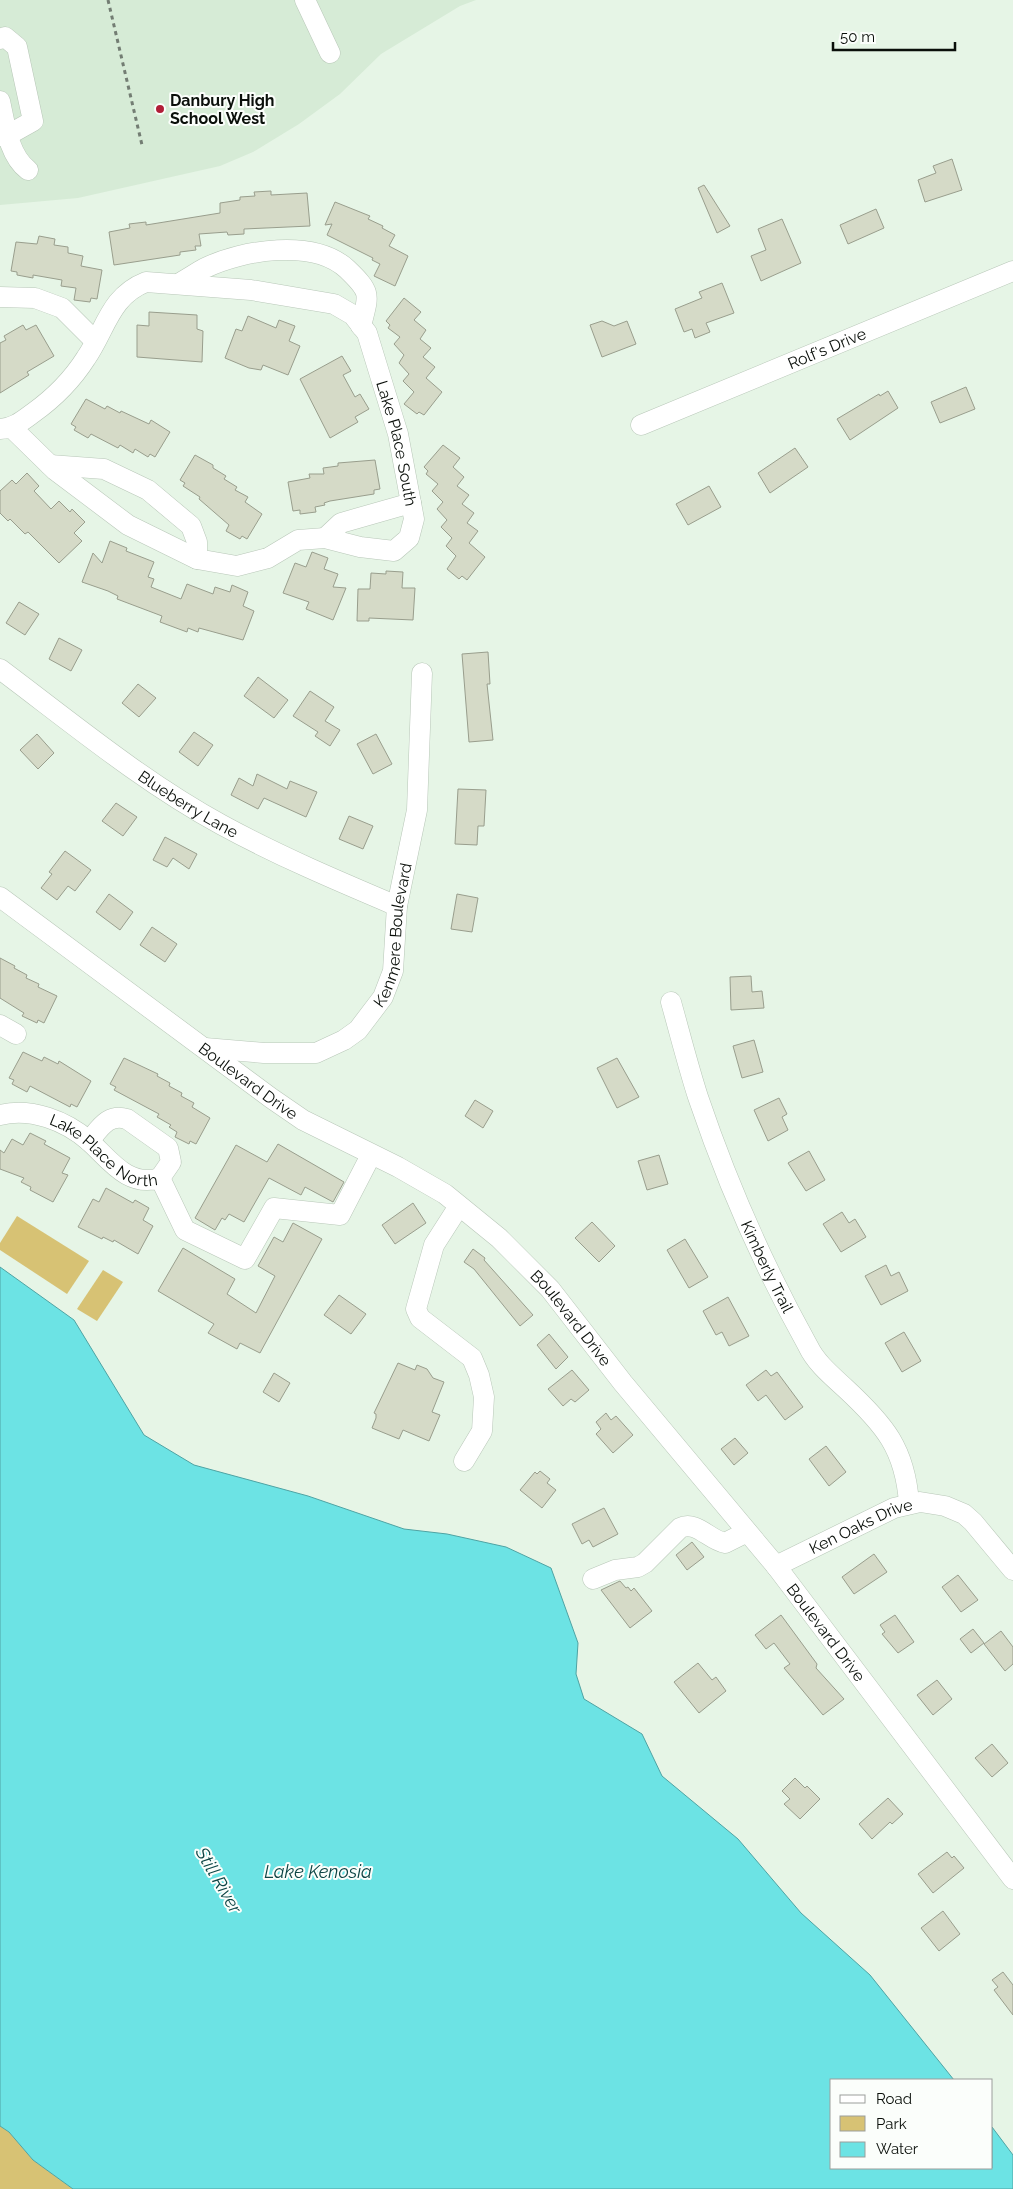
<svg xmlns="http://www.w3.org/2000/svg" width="1013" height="2189" font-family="Raleway,sans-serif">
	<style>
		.built { fill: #d6ebd6 }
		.green { fill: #d7c274 }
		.water { fill: #6ce3e4; stroke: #4fa3a3 }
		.building { fill: #d5dac7; stroke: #999e8d }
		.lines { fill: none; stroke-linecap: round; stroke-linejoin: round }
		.minor-casing { stroke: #b8c7b8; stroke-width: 21 }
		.path { stroke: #737d73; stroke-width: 3; stroke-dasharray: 4 4; stroke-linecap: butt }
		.minor { stroke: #fff; stroke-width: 20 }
		.poi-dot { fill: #b11d37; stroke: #fbfefb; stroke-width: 2 }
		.labels { text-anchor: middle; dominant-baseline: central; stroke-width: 4; stroke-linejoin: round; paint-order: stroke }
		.poi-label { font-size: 16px; font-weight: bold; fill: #0a0f0a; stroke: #fbfefb; text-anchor: start }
		.street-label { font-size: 16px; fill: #0a0f0a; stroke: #fbfefb }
		.water-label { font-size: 18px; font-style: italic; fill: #0d4545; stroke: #fbfefb }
	</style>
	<rect width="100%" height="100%" fill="#e6f5e6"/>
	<polygon class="built" points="0,0 476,0 460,6 381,54 340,94 299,124 253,152 220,166 78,198 0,205"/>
	<g class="green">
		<polygon points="17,1216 89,1261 67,1294 0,1250 0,1243"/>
		<polygon points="103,1270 123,1282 97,1321 77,1309"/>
		<polygon points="0,2126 9,2132 33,2160 73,2189 0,2189"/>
	</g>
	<polygon class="water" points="0,1267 74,1320 144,1435 194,1465 308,1496 404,1529 447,1534 506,1547 551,1568 578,1643 576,1674 584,1699 642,1734 662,1776 738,1839 801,1913 870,1975 954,2080 832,2080 832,2168 992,2168 992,2127 1013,2155 1013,2189 73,2189 33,2160 9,2132 0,2126"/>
	<g class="building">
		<polygon points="952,159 962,190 925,202 918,180 936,173 933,166"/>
		<polygon points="704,185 730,226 717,233 698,188"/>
		<polygon points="271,191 271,195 307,193 310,226 244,229 244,234 228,235 227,232 199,234 201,246 195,246 196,250 180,252 180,255 114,265 109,232 130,228 129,224 146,222 146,225 220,213 220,203 240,200 240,197 255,196 254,192"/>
		<polygon points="335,202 370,216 368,219 383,226 382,228 395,235 389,246 408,256 395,286 374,276 380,264 372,260 373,258 327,235 332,224 325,225"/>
		<polygon points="876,209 884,228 848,244 840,225"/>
		<polygon points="782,219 801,263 761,281 751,256 766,250 758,229"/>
		<polygon points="39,236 55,239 54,245 68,247 68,253 83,256 81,266 102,270 97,299 91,298 90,302 74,300 76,288 61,286 62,280 33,275 33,278 17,275 17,272 11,271 16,242 37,244"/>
		<polygon points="722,283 734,313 706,323 710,332 695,338 692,329 684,332 675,309 702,298 699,292"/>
		<polygon points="404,298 421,312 414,320 426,330 420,339 431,348 423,357 435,367 426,378 442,392 424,415 419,412 417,414 404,404 414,392 403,381 409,374 399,363 404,355 394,344 400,337 388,328 390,325 386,321"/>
		<polygon points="149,312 197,315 197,329 203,331 202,362 137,357 137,325 149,326"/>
		<polygon points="248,316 276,328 279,320 295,326 289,341 300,346 288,375 263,365 261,370 249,368 225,358 236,329 242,331"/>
		<polygon points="602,321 614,326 627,321 636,344 602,357 590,325"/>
		<polygon points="23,325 26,330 36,325 54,356 27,372 29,375 0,393 0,343 6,340 4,336"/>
		<polygon points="342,356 351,371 343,375 355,397 360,394 369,409 355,417 358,422 330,438 300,379"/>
		<polygon points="966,387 975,409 940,423 931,402"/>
		<polygon points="888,391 898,408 850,440 837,419 879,394 880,396"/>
		<polygon points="86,399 105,409 107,406 120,413 121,411 149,424 151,420 170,432 155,457 150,454 148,457 135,449 133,453 120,445 118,448 91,434 88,438 74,430 76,427 71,424"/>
		<polygon points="443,445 460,458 453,467 464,477 457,486 469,495 462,504 474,513 467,523 478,531 469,543 485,557 467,580 462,576 459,579 447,569 456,556 446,546 452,538 441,527 447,520 437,509 443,502 432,491 438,484 426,474 428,471 424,467"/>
		<polygon points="795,448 808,467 770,493 758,473"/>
		<polygon points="195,455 213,465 213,468 226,476 224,479 237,487 235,490 248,497 245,502 262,514 247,539 242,536 240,539 226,531 229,525 199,499 200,497 183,486 185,483 180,480"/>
		<polygon points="375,460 380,489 374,490 374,494 330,501 324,503 325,505 315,507 316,512 300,514 300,510 293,511 288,482 310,478 309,474 324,474 323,468 338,466 338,463"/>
		<polygon points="27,473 39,486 34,491 51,509 59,501 70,512 72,509 85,522 74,533 82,541 59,563 28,532 25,534 10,519 8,521 0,513 0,491 12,480 16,484"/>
		<polygon points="709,486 721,507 688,525 676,504"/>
		<polygon points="110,541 127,548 126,551 154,562 148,577 154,579 151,587 181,599 187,584 213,594 215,587 230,592 232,585 248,592 243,606 254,611 243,640 199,628 198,632 188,628 187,632 160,622 162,616 117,599 118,596 108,591 82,582 93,553 102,563"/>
		<polygon points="312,552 328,558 324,569 338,574 333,587 346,588 333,620 306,609 309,602 283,593 295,563 306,567"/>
		<polygon points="386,571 403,572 402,588 415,588 413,620 369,618 369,621 357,621 358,589 370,589 371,573 386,574"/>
		<polygon points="19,602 39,614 25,635 6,623"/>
		<polygon points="59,638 82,650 71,671 49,659"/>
		<polygon points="488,652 490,684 487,684 493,740 469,742 462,654"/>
		<polygon points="258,677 288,700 274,718 244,696"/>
		<polygon points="138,684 156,698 139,717 122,703"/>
		<polygon points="310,691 334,707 325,721 340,730 330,746 315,736 318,732 293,716"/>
		<polygon points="194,732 213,745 198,766 179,752"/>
		<polygon points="37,734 54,753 38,769 20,750"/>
		<polygon points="376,734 392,764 373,774 357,744"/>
		<polygon points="257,774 287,789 290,781 317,792 306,817 264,798 258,809 231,795 239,778 253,786"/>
		<polygon points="458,789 486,790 484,826 478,826 477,845 455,844"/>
		<polygon points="116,803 137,817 123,836 102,821"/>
		<polygon points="349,816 373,826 363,849 339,839"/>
		<polygon points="165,837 197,854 189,869 173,858 167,867 153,860"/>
		<polygon points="65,851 91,870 75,891 68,886 57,900 41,888 52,874 49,872"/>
		<polygon points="109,894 133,912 120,930 96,912"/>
		<polygon points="457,894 478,898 472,932 451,929"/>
		<polygon points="152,927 177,944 165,962 140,945"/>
		<polygon points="0,958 15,966 14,968 27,975 26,978 39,984 38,987 57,996 44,1023 38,1020 37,1023 22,1016 24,1013 0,998"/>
		<polygon points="751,976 752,992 762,991 764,1008 731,1010 730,977"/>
		<polygon points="754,1040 763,1072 742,1078 733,1046"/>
		<polygon points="23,1052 42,1061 44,1057 58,1064 59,1061 91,1081 77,1107 71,1104 70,1107 30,1086 27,1092 12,1084 14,1080 9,1078"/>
		<polygon points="124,1058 158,1074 157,1076 170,1083 169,1086 182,1093 181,1096 194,1103 192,1107 210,1118 196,1144 190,1141 189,1144 175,1137 177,1132 169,1127 171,1125 157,1117 159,1114 114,1090 116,1087 110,1084"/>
		<polygon points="617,1058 639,1097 617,1108 597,1068"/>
		<polygon points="779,1098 787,1114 782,1117 788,1130 768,1141 754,1110"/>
		<polygon points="475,1100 493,1111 483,1128 465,1116"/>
		<polygon points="30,1133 46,1141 44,1144 70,1158 62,1173 68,1175 53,1202 30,1190 31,1187 21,1182 24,1178 0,1169 0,1150 4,1153 12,1139 23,1145"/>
		<polygon points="278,1144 344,1182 333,1202 305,1187 301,1195 269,1178 244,1222 229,1214 225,1220 222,1218 215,1230 195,1218 236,1145 267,1162"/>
		<polygon points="809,1151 825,1180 806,1191 788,1163"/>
		<polygon points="659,1155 668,1184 647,1190 638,1161"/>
		<polygon points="106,1188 133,1203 135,1200 149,1208 143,1220 153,1226 138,1254 114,1240 113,1242 103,1237 102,1239 78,1227 93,1199 99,1202"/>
		<polygon points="413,1203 426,1223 395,1244 382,1225"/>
		<polygon points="842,1212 849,1223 855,1219 866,1237 841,1252 823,1224"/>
		<polygon points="592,1222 615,1246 599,1262 575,1238"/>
		<polygon points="293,1223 322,1239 260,1353 240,1343 237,1349 208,1333 214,1324 158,1291 183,1248 235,1279 227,1294 256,1313 275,1276 258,1266 274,1237 283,1242"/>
		<polygon points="685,1239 708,1277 689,1288 667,1250"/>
		<polygon points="473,1249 485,1258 484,1260 533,1315 520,1326 474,1269 464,1262"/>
		<polygon points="886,1265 891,1276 899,1272 908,1291 881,1305 865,1276"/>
		<polygon points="339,1295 366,1314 351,1334 324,1315"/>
		<polygon points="728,1297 749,1336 729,1346 722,1332 716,1335 703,1311"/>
		<polygon points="904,1332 921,1361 902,1372 885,1343"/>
		<polygon points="549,1334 568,1357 556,1369 537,1345"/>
		<polygon points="398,1363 415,1370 417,1365 427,1369 433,1378 444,1382 432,1412 440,1415 429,1441 403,1430 399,1439 372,1428 376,1418 376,1414 374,1413"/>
		<polygon points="572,1370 589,1390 575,1402 571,1399 563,1406 548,1389"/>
		<polygon points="766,1370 771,1376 777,1372 803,1407 785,1420 766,1395 758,1401 746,1385"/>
		<polygon points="274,1373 290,1383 279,1402 263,1392"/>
		<polygon points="606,1413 611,1420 616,1416 633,1435 613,1453 596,1434 601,1429 596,1422"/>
		<polygon points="735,1438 748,1453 734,1465 721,1449"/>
		<polygon points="826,1446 846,1472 829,1486 809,1459"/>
		<polygon points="540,1471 550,1479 547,1483 556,1490 542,1508 520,1490 535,1472 537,1474"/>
		<polygon points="604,1508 618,1534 593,1547 589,1540 582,1544 572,1524"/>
		<polygon points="692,1542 704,1557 687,1570 676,1555"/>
		<polygon points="874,1554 887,1572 854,1594 842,1577"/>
		<polygon points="958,1575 978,1600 961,1612 942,1587"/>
		<polygon points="620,1581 626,1588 628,1587 631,1591 634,1588 652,1611 630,1628 601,1590"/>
		<polygon points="781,1615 817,1664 816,1668 844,1699 823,1715 784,1668 790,1664 774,1643 766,1649 755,1635"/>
		<polygon points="895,1615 914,1642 898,1653 882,1634 885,1632 880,1625"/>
		<polygon points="973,1629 984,1643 971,1653 960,1639"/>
		<polygon points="1001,1631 1013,1647 1013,1664 1005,1671 984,1644"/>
		<polygon points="698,1663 712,1680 716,1677 726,1691 699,1713 674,1682"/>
		<polygon points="937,1680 952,1699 933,1715 917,1695"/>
		<polygon points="992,1744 1008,1763 992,1777 975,1758"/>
		<polygon points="795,1778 805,1788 807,1786 820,1799 800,1819 784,1804 790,1799 782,1791"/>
		<polygon points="888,1798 903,1814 892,1824 890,1822 872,1839 859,1824"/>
		<polygon points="947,1852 952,1858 954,1856 964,1868 933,1893 918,1874"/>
		<polygon points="943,1911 960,1934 939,1951 921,1928"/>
		<polygon points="1003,1972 1013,1985 1013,2015 994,1990 998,1987 992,1980"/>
	</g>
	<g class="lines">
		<defs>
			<g id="minor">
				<polyline points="305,0 330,53"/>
				<polyline points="0,39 5,37 17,47 33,121 8,135 0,136"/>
				<path d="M0,101C5,124 9,156 28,170"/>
				<path d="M178,284C187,279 196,273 205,268C242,250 314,238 347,269C372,293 369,294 361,326"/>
				<polyline points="0,297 35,298 62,308 95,341"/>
				<path id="s1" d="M641,425L1013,271"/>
				<path id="s2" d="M0,429C14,428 22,421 33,413C54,398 72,380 86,358C106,329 110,296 146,282L251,290L334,304L353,315L367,333L398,434L414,519L409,538L394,551L360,547L325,538L298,540L268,558L237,566L197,559L128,525L55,470L12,428"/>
				<polyline points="50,465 104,469 148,490 191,526 197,542 197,559"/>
				<polyline points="325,538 341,523 411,503"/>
				<path id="s3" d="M0,669C72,723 143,782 222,825C279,856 338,881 397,906"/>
				<path id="s4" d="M0,897L271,1098L303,1120L398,1167L445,1194L499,1238L550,1289L623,1383L776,1566L1013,1879"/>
				<path id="s5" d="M671,1002C680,1034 688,1066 698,1097C727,1183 764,1267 808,1346C816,1363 832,1376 845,1388C885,1425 905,1449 909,1503"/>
				<polyline points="0,1025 16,1034"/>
				<path id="s6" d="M205,1048L264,1053H316L344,1040L358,1030L383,997L393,971L397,906L417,810L422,673"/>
				<path id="s7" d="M0,1115C31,1107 66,1121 89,1141C110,1160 128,1188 160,1178L185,1230L245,1259L274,1208L340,1215L371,1155"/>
				<path d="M89,1141C100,1128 108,1113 127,1119L168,1148L171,1162L160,1178"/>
				<polyline points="459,1206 434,1245 416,1309 420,1318 472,1358 479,1375 484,1397 482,1431 464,1461"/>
				<path id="s8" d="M776,1566L894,1508L920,1502L945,1506L964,1514L973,1522L1013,1570"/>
				<path d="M593,1579L615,1570L638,1567L645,1563L680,1528C696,1520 709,1540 725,1543L747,1532"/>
			</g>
		</defs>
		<use href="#minor" class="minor-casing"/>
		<polyline class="path" points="108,0 142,145"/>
		<use href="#minor" class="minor"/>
	</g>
	<circle class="poi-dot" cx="160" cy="109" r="5"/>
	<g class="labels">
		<g class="poi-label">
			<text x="170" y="100">Danbury High<tspan x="170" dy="18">School West</tspan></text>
		</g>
		<g class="street-label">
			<text stroke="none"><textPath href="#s1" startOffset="201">Rolf's Drive</textPath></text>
			<text stroke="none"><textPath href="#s2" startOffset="562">Lake Place South</textPath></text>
			<text stroke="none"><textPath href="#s3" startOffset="232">Blueberry Lane</textPath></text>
			<text stroke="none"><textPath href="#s6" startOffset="264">Kenmere Boulevard</textPath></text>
			<text stroke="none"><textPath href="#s4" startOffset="309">Boulevard Drive</textPath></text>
			<text stroke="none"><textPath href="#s7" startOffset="115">Lake Place North</textPath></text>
			<text stroke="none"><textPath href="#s5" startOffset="282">Kimberly Trail</textPath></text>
			<text stroke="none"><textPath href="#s4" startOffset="714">Boulevard Drive</textPath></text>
			<text stroke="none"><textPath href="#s8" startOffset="94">Ken Oaks Drive</textPath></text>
			<text stroke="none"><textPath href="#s4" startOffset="1119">Boulevard Drive</textPath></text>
		</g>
		<g class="water-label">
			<text x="318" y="1871">Lake Kenosia</text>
			<text transform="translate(219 1880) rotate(60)">Still River</text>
		</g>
	</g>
	<rect x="830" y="2079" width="162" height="90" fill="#fbfefb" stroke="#9b9e9b"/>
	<rect x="840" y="2095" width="25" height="8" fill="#ffffff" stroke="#9b9e9b"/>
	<text x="876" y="2104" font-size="15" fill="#0a0f0a">Road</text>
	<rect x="840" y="2116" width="25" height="15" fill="#d7c274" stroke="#9b9e9b"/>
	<text x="876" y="2129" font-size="15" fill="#0a0f0a">Park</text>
	<rect x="840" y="2142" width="25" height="15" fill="#6ce3e4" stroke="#9b9e9b"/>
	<text x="876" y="2154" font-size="15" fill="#0a0f0a">Water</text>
	<path d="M833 42v8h122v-8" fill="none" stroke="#0a0f0a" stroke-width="2.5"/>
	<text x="840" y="42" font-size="15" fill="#0a0f0a" stroke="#fbfefb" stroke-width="4" paint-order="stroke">50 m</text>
</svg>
